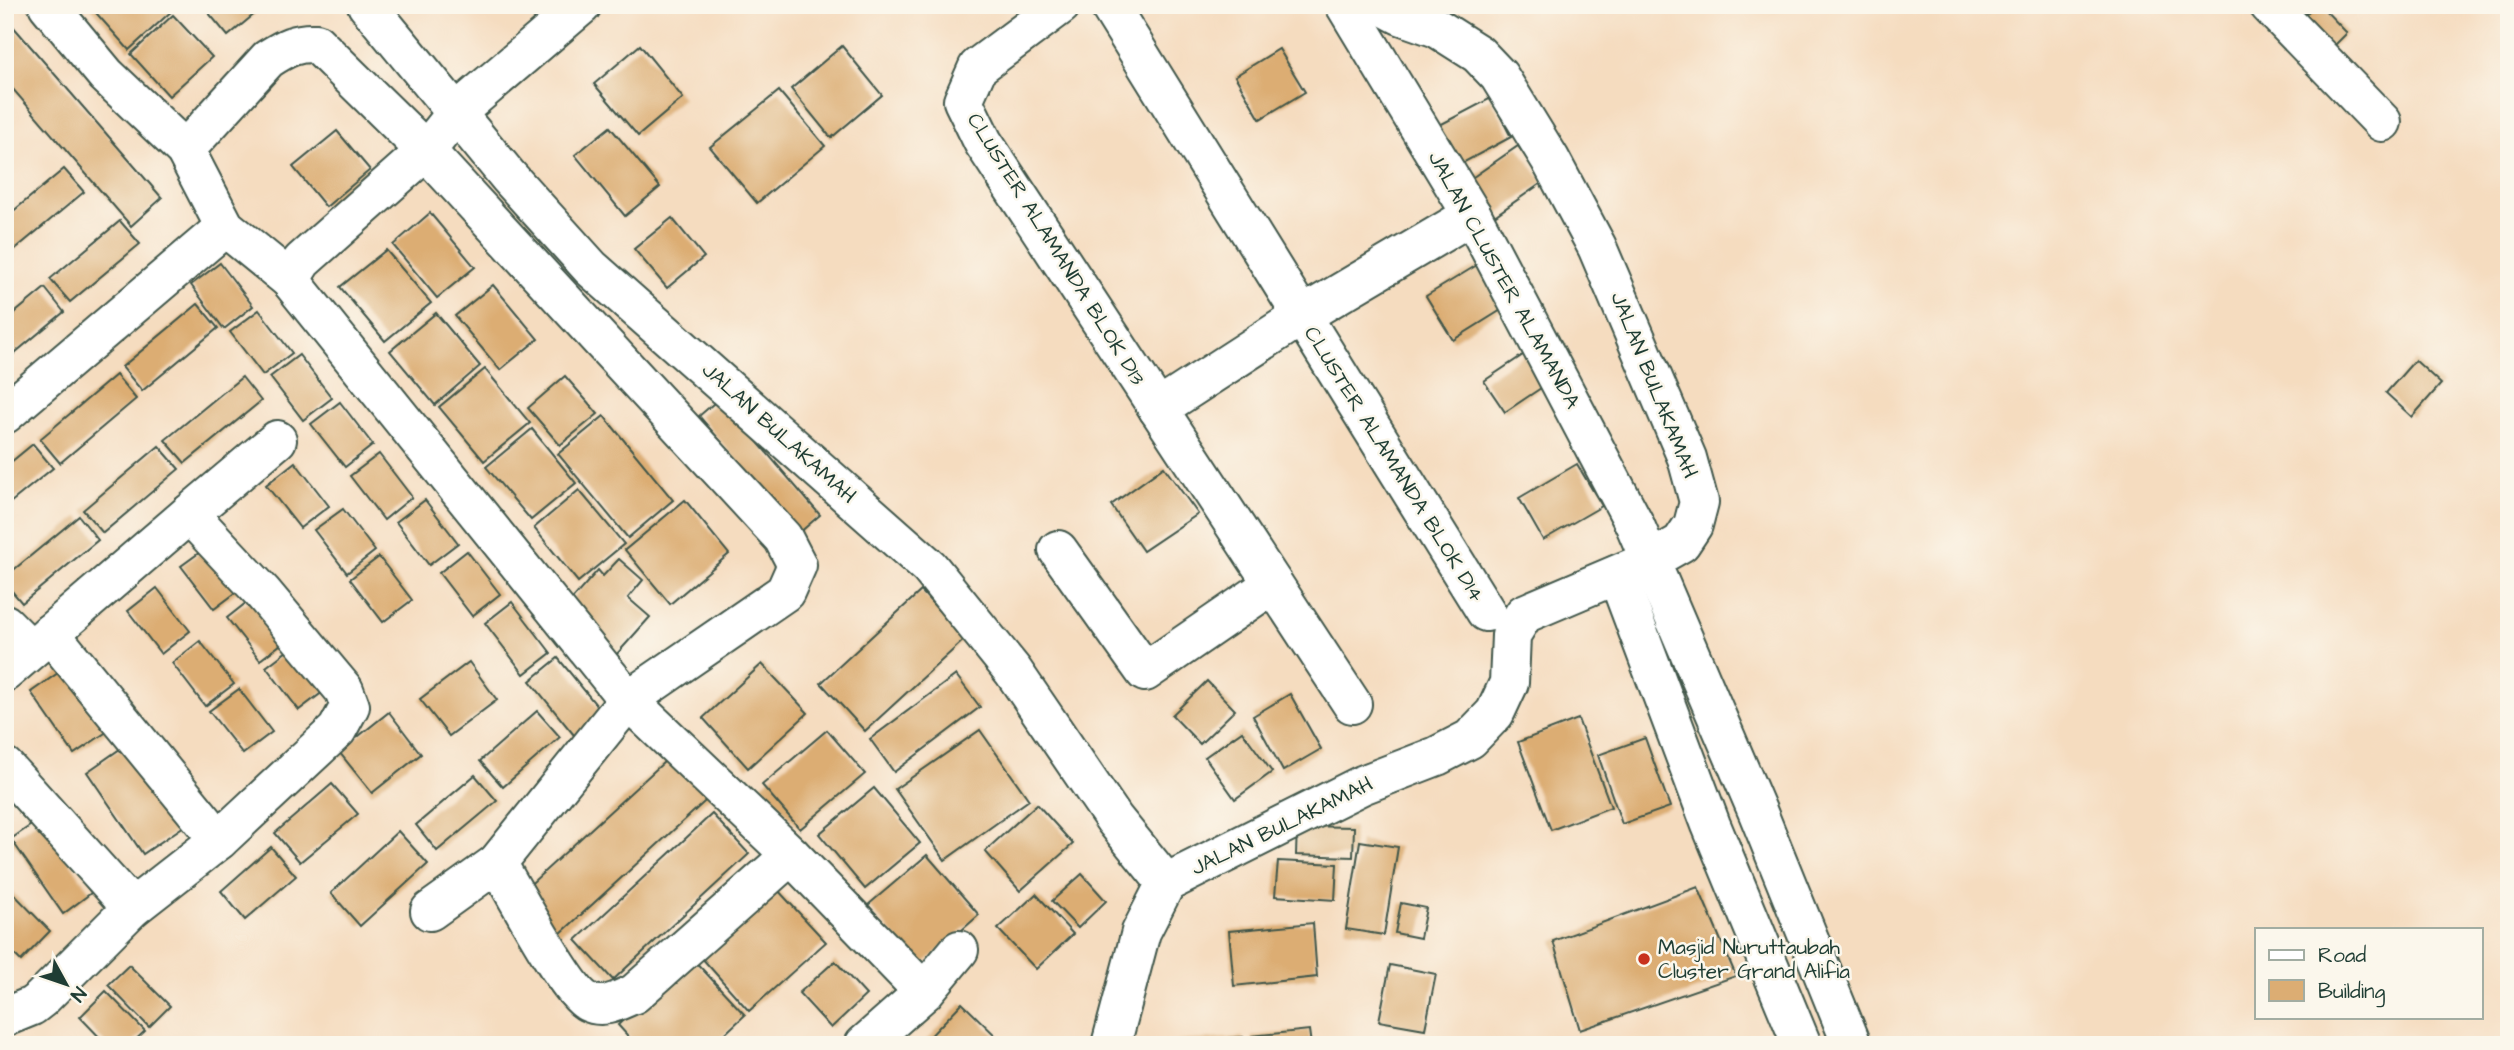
<svg xmlns="http://www.w3.org/2000/svg" width="2514" height="1050" font-family="'Architects Daughter',sans-serif">
	<style>
		.building { fill: #dcad73 }
		.lines { fill: none; stroke-linecap: round; stroke-linejoin: round }
		.street-casing { stroke: #3f5549; stroke-width: 42 }
		.street { stroke: #fff; stroke-width: 38 }
		.poi-dot { fill: #c8321e; stroke: #fbf7ec; stroke-width: 2.5 }
		.labels { text-anchor: middle; dominant-baseline: central; stroke-width: 5; stroke-linejoin: round; paint-order: stroke }
		.street-label { font-size: 21px; fill: #1f3d34; stroke: #fbf7ec }
		.poi-label { font-size: 21px; fill: #1f3d34; stroke: #fbf7ec; text-anchor: start }
	</style>
	<rect width="100%" height="100%" fill="#fbf7ec"/>
	<filter id="ink" filterUnits="userSpaceOnUse"><feTurbulence type="fractalNoise" baseFrequency=".0143" numOctaves="2"/><feDisplacementMap in="SourceGraphic" scale="14" xChannelSelector="R" yChannelSelector="G"/><feConvolveMatrix kernelMatrix="1 2 1 2 8 2 1 2 1" color-interpolation-filters="sRGB"/></filter>
	<filter id="wash" filterUnits="userSpaceOnUse"><feTurbulence type="fractalNoise" baseFrequency=".00686" numOctaves="4" result="noise"/><feDisplacementMap in="SourceGraphic" scale="28" xChannelSelector="R" yChannelSelector="G"/><feGaussianBlur stdDeviation="1.57" result="paint"/><feColorMatrix in="noise" values="0 0 0 0 0 0 0 0 0 0 0 0 0 0 0 0 0 1.4 0 .05"/><feComposite in="paint" operator="in"/></filter>
	<g filter="url(#wash)">
		<rect width="100%" height="100%" fill="#f5dcbf"/>
		<g id="blocks">
			<g class="building">
				<polygon points="89,5 173,5 175,8 129,50"/>
				<polygon points="202,5 262,5 263,7 228,36"/>
				<polygon points="2315,5 2320,5 2347,33 2323,57 2293,27"/>
				<polygon points="173,15 212,57 169,96 131,54"/>
				<polygon points="5,17 162,198 131,226 5,80"/>
				<polygon points="640,45 683,98 638,136 594,84"/>
				<polygon points="842,46 882,95 831,138 791,89"/>
				<polygon points="1279,49 1305,92 1260,119 1235,76"/>
				<polygon points="779,91 825,146 757,203 710,147"/>
				<polygon points="1491,98 1511,137 1457,166 1436,127"/>
				<polygon points="610,127 660,187 625,216 575,155"/>
				<polygon points="337,131 370,170 326,207 293,167"/>
				<polygon points="1518,146 1543,182 1490,219 1466,182"/>
				<polygon points="64,169 84,192 14,250 5,239 5,218"/>
				<polygon points="430,213 475,267 437,298 393,245"/>
				<polygon points="672,218 704,257 667,288 634,249"/>
				<polygon points="120,221 140,244 70,302 50,279"/>
				<polygon points="386,250 431,303 385,341 340,287"/>
				<polygon points="1487,259 1514,302 1453,340 1426,296"/>
				<polygon points="220,263 253,306 224,329 191,285"/>
				<polygon points="493,285 538,339 500,370 455,316"/>
				<polygon points="45,288 64,312 5,361 5,321"/>
				<polygon points="198,304 218,328 142,391 122,367"/>
				<polygon points="259,310 292,353 263,375 230,332"/>
				<polygon points="436,313 480,366 435,405 390,351"/>
				<polygon points="1532,349 1553,380 1505,412 1484,381"/>
				<polygon points="299,355 332,398 303,420 270,377"/>
				<polygon points="2415,360 2441,384 2412,417 2386,393"/>
				<polygon points="485,369 530,423 484,461 439,407"/>
				<polygon points="116,375 136,399 60,463 40,439"/>
				<polygon points="565,376 598,414 560,445 528,408"/>
				<polygon points="242,377 261,401 185,463 165,440"/>
				<polygon points="720,398 820,515 799,533 699,416"/>
				<polygon points="340,402 373,445 345,467 311,424"/>
				<polygon points="604,416 673,500 628,538 558,454"/>
				<polygon points="532,429 576,483 531,520 486,467"/>
				<polygon points="33,444 53,468 5,507 5,467"/>
				<polygon points="159,446 179,469 103,533 83,510"/>
				<polygon points="379,454 412,497 384,520 350,476"/>
				<polygon points="295,462 329,506 300,528 266,485"/>
				<polygon points="1577,464 1602,506 1543,540 1519,498"/>
				<polygon points="1164,467 1198,514 1143,551 1111,505"/>
				<polygon points="579,490 624,544 578,582 534,528"/>
				<polygon points="425,500 458,543 429,565 396,522"/>
				<polygon points="685,500 729,554 670,604 625,550"/>
				<polygon points="343,509 375,551 347,573 314,530"/>
				<polygon points="79,516 98,540 22,603 5,583 5,577"/>
				<polygon points="210,545 242,588 214,609 181,566"/>
				<polygon points="467,551 500,594 472,616 439,573"/>
				<polygon points="379,557 412,600 383,622 350,579"/>
				<polygon points="619,559 643,580 628,598 650,617 608,664 560,613 598,570 603,576"/>
				<polygon points="157,588 190,631 161,654 128,611"/>
				<polygon points="921,591 965,639 865,731 821,683"/>
				<polygon points="256,595 289,638 260,660 227,618"/>
				<polygon points="512,602 551,653 524,674 485,623"/>
				<polygon points="200,641 234,684 205,706 172,663"/>
				<polygon points="295,645 328,688 299,710 266,667"/>
				<polygon points="558,658 606,717 578,740 530,681"/>
				<polygon points="469,662 497,700 449,736 420,699"/>
				<polygon points="762,664 808,713 748,768 703,718"/>
				<polygon points="68,666 111,729 74,754 31,692"/>
				<polygon points="956,675 980,707 894,772 870,739"/>
				<polygon points="1207,681 1235,710 1200,744 1172,715"/>
				<polygon points="239,689 272,732 243,754 209,711"/>
				<polygon points="1290,694 1321,749 1283,771 1253,716"/>
				<polygon points="537,711 560,737 503,787 480,761"/>
				<polygon points="389,712 421,754 372,793 339,752"/>
				<polygon points="1578,719 1611,807 1551,830 1518,742"/>
				<polygon points="827,730 865,774 800,829 762,785"/>
				<polygon points="980,730 1029,800 945,860 895,789"/>
				<polygon points="1242,731 1272,772 1235,799 1205,757"/>
				<polygon points="1645,738 1670,807 1622,824 1598,755"/>
				<polygon points="130,742 187,824 143,854 87,772"/>
				<polygon points="676,751 714,793 560,934 522,892"/>
				<polygon points="475,775 497,801 437,851 416,825"/>
				<polygon points="332,784 358,814 300,862 275,833"/>
				<polygon points="874,788 920,843 865,889 819,834"/>
				<polygon points="1037,804 1073,844 1020,891 985,851"/>
				<polygon points="712,814 749,854 613,980 576,940"/>
				<polygon points="40,819 91,893 63,914 11,839"/>
				<polygon points="1297,826 1354,827 1353,857 1296,855"/>
				<polygon points="398,831 428,864 360,926 331,893"/>
				<polygon points="1360,841 1398,847 1384,935 1346,929"/>
				<polygon points="271,847 296,876 245,920 221,891"/>
				<polygon points="927,855 979,915 921,966 868,905"/>
				<polygon points="1278,861 1337,864 1335,900 1275,896"/>
				<polygon points="1082,874 1106,901 1078,928 1052,901"/>
				<polygon points="5,885 50,931 21,961 5,945"/>
				<polygon points="1698,887 1736,976 1580,1030 1553,941"/>
				<polygon points="776,888 826,942 749,1011 701,957"/>
				<polygon points="1036,894 1073,934 1036,969 998,929"/>
				<polygon points="1401,903 1426,908 1420,938 1395,933"/>
				<polygon points="1313,923 1317,977 1234,986 1229,931"/>
				<polygon points="691,957 745,1015 713,1045 636,1045 618,1025"/>
				<polygon points="835,961 866,995 831,1028 799,993"/>
				<polygon points="129,965 170,1006 149,1027 108,985"/>
				<polygon points="1390,965 1436,974 1425,1029 1379,1021"/>
				<polygon points="106,991 145,1031 130,1045 107,1045 80,1017"/>
				<polygon points="962,1003 1003,1043 922,1045"/>
				<polygon points="1309,1030 1311,1045 1253,1045 1252,1036"/>
				<polygon points="1243,1037 1243,1045 1177,1045 1177,1041"/>
			</g>
		</g>
	</g>
	<g filter="url(#ink)">
		<use href="#blocks" fill-opacity="0" stroke="#3f5549" stroke-width="2"/>
		<g class="lines">
			<defs>
				<g id="street">
					<polyline points="48,5 106,75 185,150 225,227 290,280 302,261 426,151 456,113 582,5"/>
					<polyline points="367,5 508,176 591,268 929,567 1013,671 1114,819 1166,883 1141,932 1111,1045"/>
					<polyline points="1061,5 978,67 963,101 983,142 1352,704"/>
					<polyline points="1109,5 1486,612"/>
					<polyline points="1345,5 1472,215 1634,523 1758,813 1852,1045"/>
					<polyline points="2269,5 2382,122"/>
					<path d="M185,150L268,59C285,48 296,42 316,43L426,151L783,538L797,565L785,592L628,700L497,863L430,911"/>
					<polyline points="290,280 628,700 791,855 924,992 959,950"/>
					<polyline points="1158,409 1303,315 1472,215"/>
					<polyline points="5,414 225,227"/>
					<polyline points="189,514 277,440"/>
					<polyline points="1058,550 1145,672 1273,584"/>
					<polyline points="1617,575 1711,825 1802,1045"/>
					<polyline points="5,624 30,649"/>
					<polyline points="50,633 219,840"/>
					<polyline points="5,672 189,514 262,592 344,690 350,706 337,730 219,840 132,908 41,999 32,1006 5,1017"/>
					<polyline points="5,767 132,908"/>
					<path d="M497,863C513,889 566,991 588,1002C604,1010 619,1000 634,994L791,855"/>
					<polyline points="1166,883 1362,785 1437,756 1470,739 1495,713 1509,683 1511,635 1524,614 1651,560 1681,543 1693,525 1699,502 1687,458 1597,247 1550,159 1499,76 1478,54 1437,28 1400,15 1381,5"/>
					<polyline points="864,1045 924,992"/>
				</g>
			</defs>
			<use href="#street" class="street-casing"/>
			<use href="#street" class="street"/>
		</g>
	</g>
	<circle class="poi-dot" cx="1644" cy="959" r="7"/>
	<g class="labels">
		<g class="street-label">
			<text transform="translate(1056 249) rotate(58)">CLUSTER ALAMANDA BLOK D13</text>
			<text transform="translate(1504 280) rotate(61)">JALAN CLUSTER ALAMANDA</text>
			<text transform="translate(1654 385) rotate(68)">JALAN BULAKAMAH</text>
			<text transform="translate(779 433) rotate(42)">JALAN BULAKAMAH</text>
			<text transform="translate(1394 464) rotate(58)">CLUSTER ALAMANDA BLOK D14</text>
			<text transform="translate(1282 826) rotate(-26)">JALAN BULAKAMAH</text>
		</g>
		<g class="poi-label">
			<text x="1658" y="947">Masjid Nuruttaubah<tspan x="1658" dy="24">Cluster Grand Alifia</tspan></text>
		</g>
	</g>
	<rect width="2514" height="1050" fill="none" stroke="#fbf7ec" stroke-width="28"/>
	<rect x="2255" y="928" width="228" height="91" fill="#fbf7ec" stroke="#a3ada2" stroke-width="2"/>
	<rect x="2269" y="950" width="35" height="10" fill="#ffffff" stroke="#a3ada2" stroke-width="2"/>
	<text x="2318" y="962" font-size="21" fill="#1f3d34">Road</text>
	<rect x="2269" y="980" width="35" height="21" fill="#dcad73" stroke="#a3ada2" stroke-width="2"/>
	<text x="2318" y="998" font-size="21" fill="#1f3d34">Building</text>
	<g transform="translate(66 984) rotate(130)" stroke="#fbf7ec" stroke-width="5" paint-order="stroke">
	<path d="M0-5L12 26L0 18L-12 26Z" fill="#1f3d34"/>
	<text y="-10" font-size="19" font-weight="bold" text-anchor="middle" fill="#1f3d34">N</text>
	</g>
</svg>
